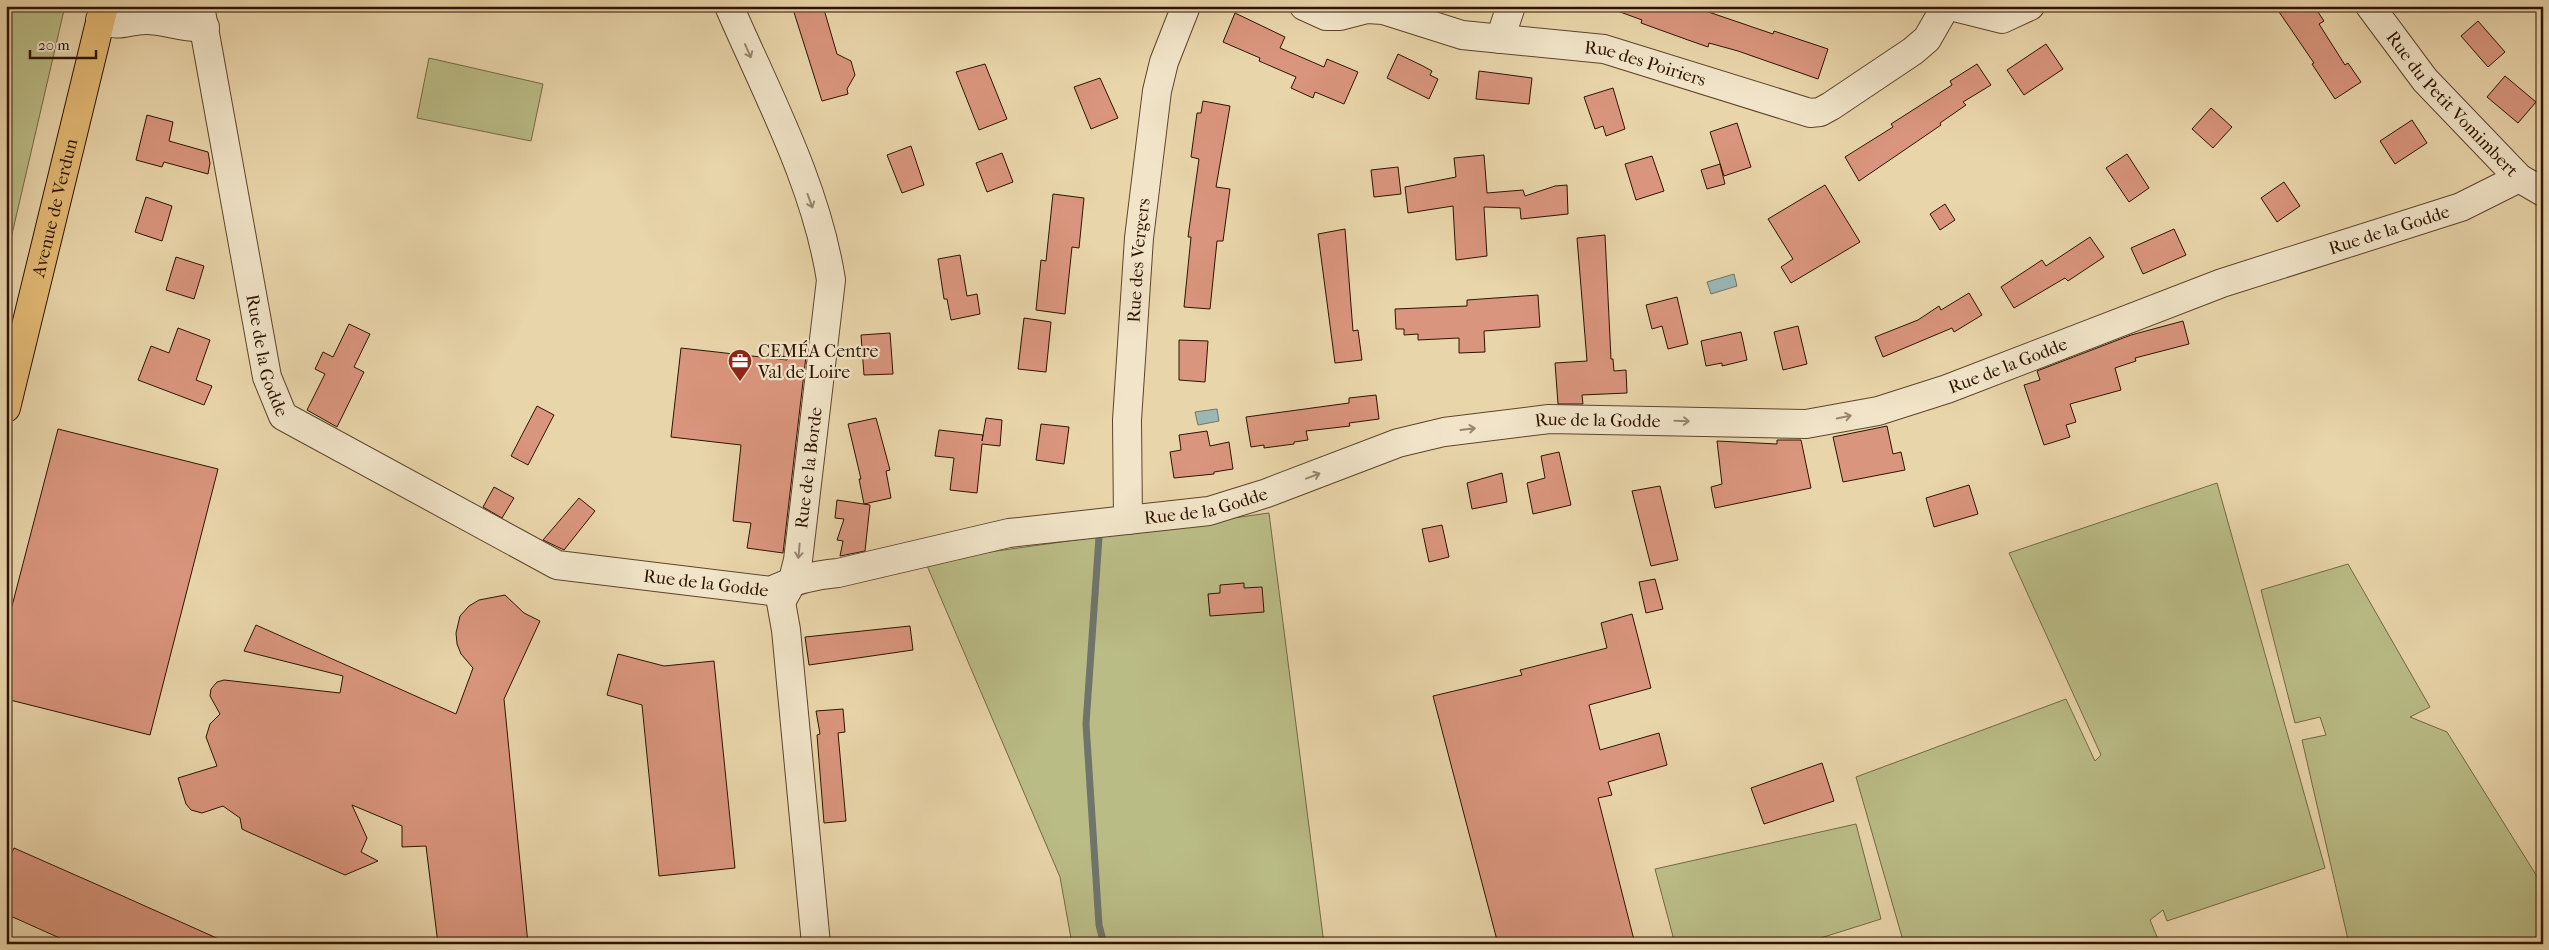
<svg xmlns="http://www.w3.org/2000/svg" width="2549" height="950" font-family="'IM FELL French Canon',serif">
	<rect width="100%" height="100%" fill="#e9d5aa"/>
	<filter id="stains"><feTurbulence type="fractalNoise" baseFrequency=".004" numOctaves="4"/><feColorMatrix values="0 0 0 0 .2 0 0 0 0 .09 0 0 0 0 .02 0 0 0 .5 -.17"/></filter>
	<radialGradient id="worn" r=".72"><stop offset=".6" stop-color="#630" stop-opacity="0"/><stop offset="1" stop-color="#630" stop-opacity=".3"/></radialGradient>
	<!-- green -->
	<path fill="#babc86" stroke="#746843" d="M 6,6 L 65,6 L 6,260 Z
		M 429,58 L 543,84 L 531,141 L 417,118 Z
		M 2217,483 L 2325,868 L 2167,921 L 2163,910 L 2150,920 L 2160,944 L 1904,944 L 1856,777 L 2066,699 L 2095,761 L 2101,755 L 2009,553 Z
		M 1269,513 L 1324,944 L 1072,944 L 1060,877 L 925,561 Z
		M 2348,564 L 2430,707 L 2410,717 L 2447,732 L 2543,886 L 2543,944 L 2349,944 L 2302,740 L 2326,735 L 2320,717 L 2295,723 L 2261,590 Z
		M 1856,824 L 1881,919 L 1811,941 L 1811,944 L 1675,944 L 1655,869 Z"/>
	<!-- water -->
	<path fill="#9bb6b3" stroke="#6f756b" d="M 1734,274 L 1737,286 L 1711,294 L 1707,282 Z
		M 1217,409 L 1219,421 L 1198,425 L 1195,412 Z"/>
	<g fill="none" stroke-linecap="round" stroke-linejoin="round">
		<!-- stream -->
		<path stroke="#6f756b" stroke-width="7" d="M 1099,537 L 1086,724 L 1099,925 L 1104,944"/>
	</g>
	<!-- building -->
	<path fill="#d9957d" stroke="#2e1300" d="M 792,6 L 823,6 L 837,54 L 851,61 L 855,75 L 847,89 L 848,94 L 822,101 Z
		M 1612,6 L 1691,6 L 1773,34 L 1774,31 L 1828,49 L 1818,79 L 1738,51 L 1709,43 L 1708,47 L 1688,40 L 1641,23 L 1642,20 L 1612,9 Z
		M 2275,6 L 2314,6 L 2324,21 L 2319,24 L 2345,65 L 2348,63 L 2361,82 L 2335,99 L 2312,64 L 2314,63 Z
		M 1235,13 L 1285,37 L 1280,48 L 1324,67 L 1327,59 L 1358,72 L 1344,104 L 1315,92 L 1313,98 L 1291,88 L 1296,77 L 1259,61 L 1260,58 L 1223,42 Z
		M 2478,21 L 2505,52 L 2488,67 L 2461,36 Z
		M 2046,44 L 2063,69 L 2024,95 L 2007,70 Z
		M 1398,54 L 1423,66 L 1432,71 L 1430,75 L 1438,79 L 1429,99 L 1387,78 Z
		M 985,64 L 1007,119 L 979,130 L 956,72 Z
		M 1977,64 L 1991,85 L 1963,102 L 1966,105 L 1940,123 L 1941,125 L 1859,181 L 1845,157 L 1893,127 L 1891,124 L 1952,85 L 1950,81 Z
		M 1479,71 L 1532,78 L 1529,104 L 1476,99 Z
		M 2505,76 L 2536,102 L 2518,123 L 2487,97 Z
		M 1100,78 L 1118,118 L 1091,129 L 1074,87 Z
		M 1613,88 L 1625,129 L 1606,136 L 1603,126 L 1595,129 L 1584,97 Z
		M 1203,101 L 1230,106 L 1216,187 L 1230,189 L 1223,241 L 1217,241 L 1210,309 L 1184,307 L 1191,237 L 1188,237 L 1199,159 L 1191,157 L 1197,113 L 1201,113 Z
		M 2211,108 L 2232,127 L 2213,148 L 2192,129 Z
		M 147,115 L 173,122 L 169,141 L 208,152 L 210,163 L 208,174 L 164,162 L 162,167 L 136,160 Z
		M 2412,120 L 2427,143 L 2395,164 L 2380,141 Z
		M 1737,123 L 1751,167 L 1724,176 L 1710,132 Z
		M 911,146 L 924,185 L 902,193 L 887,155 Z
		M 1002,153 L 1013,182 L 987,192 L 976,163 Z
		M 2127,154 L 2149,188 L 2129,202 L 2106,168 Z
		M 1484,155 L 1487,193 L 1523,190 L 1525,196 L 1555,186 L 1567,185 L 1568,214 L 1521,219 L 1520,208 L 1484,207 L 1487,256 L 1456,260 L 1453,206 L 1408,213 L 1405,187 L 1456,177 L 1454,158 Z
		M 1652,156 L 1664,191 L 1636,200 L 1625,164 Z
		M 1720,164 L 1725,184 L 1707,189 L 1701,170 Z
		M 1398,167 L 1401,194 L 1374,197 L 1371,170 Z
		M 2284,182 L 2300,206 L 2277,222 L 2261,198 Z
		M 1825,185 L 1860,242 L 1791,283 L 1781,267 L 1793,259 L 1768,219 Z
		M 1053,194 L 1084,198 L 1079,248 L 1072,247 L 1065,314 L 1036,310 L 1041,260 L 1046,261 Z
		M 146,197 L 172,206 L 162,241 L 135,232 Z
		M 1945,204 L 1955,220 L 1940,230 L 1930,214 Z
		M 1345,229 L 1353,331 L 1358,330 L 1362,360 L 1335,363 L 1318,234 Z
		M 2174,229 L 2186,255 L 2143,274 L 2131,248 Z
		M 1605,235 L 1611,359 L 1613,359 L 1614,371 L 1626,370 L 1627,393 L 1582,395 L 1583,404 L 1558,404 L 1555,363 L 1587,361 L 1577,238 Z
		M 2090,237 L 2104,257 L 2068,281 L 2065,278 L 2014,308 L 2001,287 L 2042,260 L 2046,266 Z
		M 960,255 L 967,296 L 977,294 L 980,314 L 951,320 L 947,299 L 944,299 L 938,259 Z
		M 176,257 L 204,266 L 194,299 L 166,290 Z
		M 1969,293 L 1982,315 L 1954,332 L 1952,328 L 1883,357 L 1875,337 L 1918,320 L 1939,306 L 1941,310 Z
		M 1538,295 L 1540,327 L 1484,331 L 1485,352 L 1459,353 L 1459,338 L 1418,340 L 1418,334 L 1404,335 L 1404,329 L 1396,329 L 1395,309 L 1467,306 L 1467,300 Z
		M 1677,297 L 1688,344 L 1668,349 L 1662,326 L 1652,329 L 1646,305 Z
		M 1024,318 L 1051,322 L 1046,372 L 1018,369 Z
		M 2183,321 L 2189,344 L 2135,358 L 2136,361 L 2115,368 L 2121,390 L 2070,404 L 2076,422 L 2066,425 L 2070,437 L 2044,445 L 2024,385 L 2040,380 L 2037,371 L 2131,335 Z
		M 349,324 L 370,334 L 354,367 L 364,372 L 337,427 L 307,410 L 325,374 L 315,369 L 323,352 L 333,357 Z
		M 1798,326 L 1807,364 L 1783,370 L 1774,332 Z
		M 178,328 L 210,340 L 196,380 L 212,386 L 204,405 L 138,380 L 151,346 L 169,353 Z
		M 1741,332 L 1747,360 L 1722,366 L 1722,363 L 1706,366 L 1701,341 Z
		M 890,333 L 893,374 L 864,375 L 861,335 Z
		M 1179,340 L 1208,341 L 1205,382 L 1179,380 Z
		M 681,348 L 787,360 L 788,354 L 806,356 L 783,553 L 747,548 L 751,523 L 733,521 L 741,445 L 671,437 Z
		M 1376,395 L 1379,419 L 1349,423 L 1350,426 L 1306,431 L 1308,440 L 1294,442 L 1294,444 L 1264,448 L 1264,445 L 1251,447 L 1246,417 L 1349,403 L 1349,398 Z
		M 537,406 L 554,415 L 528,465 L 511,456 Z
		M 876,418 L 890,470 L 886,471 L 891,498 L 864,504 L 859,479 L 861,479 L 848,424 Z
		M 986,418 L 1002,420 L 1000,446 L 982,444 L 977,493 L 950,490 L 954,458 L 935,456 L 939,430 L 983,435 L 982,441 Z
		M 1041,424 L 1069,427 L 1064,464 L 1036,460 Z
		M 1887,426 L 1893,454 L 1901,452 L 1905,470 L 1843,482 L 1833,437 Z
		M 58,429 L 218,469 L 150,735 L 6,699 L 6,629 Z
		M 1207,431 L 1210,446 L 1229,442 L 1233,469 L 1214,472 L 1214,474 L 1174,478 L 1170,452 L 1181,450 L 1179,435 Z
		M 1777,440 L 1801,440 L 1811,488 L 1715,508 L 1711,487 L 1722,484 L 1717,441 L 1777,444 Z
		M 1559,452 L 1571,505 L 1533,514 L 1527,483 L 1545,478 L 1541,456 Z
		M 1502,473 L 1507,502 L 1472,509 L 1467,483 Z
		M 1969,485 L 1978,514 L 1934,527 L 1926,498 Z
		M 1660,486 L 1678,560 L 1651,566 L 1632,491 Z
		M 494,487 L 514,498 L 502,518 L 483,507 Z
		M 579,498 L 595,511 L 564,550 L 543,540 Z
		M 837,500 L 870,505 L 865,551 L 840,556 L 843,541 L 837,540 L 844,519 L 835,518 Z
		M 1442,525 L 1449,557 L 1429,562 L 1422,529 Z
		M 1655,579 L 1663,609 L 1646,613 L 1639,582 Z
		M 1244,583 L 1244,588 L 1262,587 L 1264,612 L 1210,616 L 1208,594 L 1220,593 L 1220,585 Z
		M 505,595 L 524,613 L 540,621 L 504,699 L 528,944 L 438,944 L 426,846 L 402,847 L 402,826 L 352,805 L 367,838 L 361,852 L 378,861 L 345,875 L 246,831 L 242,829 L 240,818 L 223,806 L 202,813 L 191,810 L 186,804 L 178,778 L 217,766 L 206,737 L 210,724 L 220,714 L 210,696 L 211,689 L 217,682 L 224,680 L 340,693 L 343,676 L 244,651 L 256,625 L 456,714 L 473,668 L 461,654 L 457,644 L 456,633 L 460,616 L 469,606 L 479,600 Z
		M 1632,614 L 1651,688 L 1589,705 L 1600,750 L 1659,733 L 1667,765 L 1608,782 L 1612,795 L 1598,798 L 1635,944 L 1498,944 L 1433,696 L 1522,675 L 1520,670 L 1607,648 L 1601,623 Z
		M 910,626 L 913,650 L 809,665 L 805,637 Z
		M 618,654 L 664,666 L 714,661 L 735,868 L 659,876 L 642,705 L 607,695 Z
		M 843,709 L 845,732 L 838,733 L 846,821 L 824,823 L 817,735 L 820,734 L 816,711 Z
		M 1822,763 L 1834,801 L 1764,824 L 1751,788 Z
		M 14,848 L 107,889 L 230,944 L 73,944 L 6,914 L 6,865 Z"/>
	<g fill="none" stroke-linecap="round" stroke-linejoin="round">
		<defs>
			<g id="minor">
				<path id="s1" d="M 200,6 L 267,377 L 283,416 L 557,565 L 771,591 C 793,580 813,575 838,573 L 1009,533 L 1209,511 L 1267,493 L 1398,443 L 1444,432 L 1549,419 L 1806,424 L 1878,411 L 1947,389 L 2222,283 L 2461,207 L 2519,178"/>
				<path d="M 729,6 C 767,94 816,184 831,280 L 798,560 L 793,580 L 781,602 L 786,630 L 816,944"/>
				<path id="s2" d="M 1304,6 L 1326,16 L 1340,16 L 1367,9 L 1383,10 L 1462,35 L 1604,49 L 1810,113 L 1820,112 L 1831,106 L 1913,51 L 1927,39 L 1946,6"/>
				<path d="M 1950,6 L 2002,19 L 2030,6"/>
				<path id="s3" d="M 2370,6 L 2425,80 L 2519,178 L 2543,192"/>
				<path d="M 100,20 C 122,28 126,20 146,20 C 166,20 184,29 205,27"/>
				<path d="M 1500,39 L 1511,6"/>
				<path id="s4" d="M 1128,520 L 1127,420 L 1139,238 L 1157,91 L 1164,62 L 1186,6"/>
			</g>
			<g id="major">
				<path id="s5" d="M 6,408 L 104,6"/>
			</g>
		</defs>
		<!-- minor casing -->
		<use href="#minor" stroke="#5d442a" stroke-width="30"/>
		<!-- major casing -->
		<use href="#major" stroke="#2e1300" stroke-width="30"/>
		<!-- minor -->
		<use href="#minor" stroke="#f1e4c8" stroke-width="28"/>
		<!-- major -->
		<use href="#major" stroke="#e4ba75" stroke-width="28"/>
	</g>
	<!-- one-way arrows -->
	<defs><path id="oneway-shaft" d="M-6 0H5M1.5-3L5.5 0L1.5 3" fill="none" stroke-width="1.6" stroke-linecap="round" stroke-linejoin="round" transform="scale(1.25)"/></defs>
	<g stroke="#99866e">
		<use href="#oneway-shaft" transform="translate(748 51) rotate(66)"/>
		<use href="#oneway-shaft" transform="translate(810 201) rotate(70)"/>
		<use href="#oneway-shaft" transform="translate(1844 417) rotate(-11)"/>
		<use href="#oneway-shaft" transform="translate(1682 421) rotate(2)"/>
		<use href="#oneway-shaft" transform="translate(1468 429) rotate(-7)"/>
		<use href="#oneway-shaft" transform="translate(1313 476) rotate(-21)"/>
		<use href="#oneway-shaft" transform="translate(799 551) rotate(95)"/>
	</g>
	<!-- icons -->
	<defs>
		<symbol id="office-pin" viewBox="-11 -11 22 30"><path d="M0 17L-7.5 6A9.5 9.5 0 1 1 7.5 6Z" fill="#8f2418" stroke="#f1e4c8"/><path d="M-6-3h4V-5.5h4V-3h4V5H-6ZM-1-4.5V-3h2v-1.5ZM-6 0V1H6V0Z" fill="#fff"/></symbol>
	</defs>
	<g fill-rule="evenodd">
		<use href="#office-pin" x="726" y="347" width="28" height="38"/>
	</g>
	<g text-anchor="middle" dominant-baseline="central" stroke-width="4.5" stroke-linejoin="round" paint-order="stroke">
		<!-- street labels -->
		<g font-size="18" fill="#2e1300" stroke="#f1e4c8">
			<text stroke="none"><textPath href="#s2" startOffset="351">Rue des Poiriers</textPath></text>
			<text stroke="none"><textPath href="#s3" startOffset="128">Rue du Petit Vomimbert</textPath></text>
			<text stroke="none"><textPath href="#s5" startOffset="206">Avenue de Verdun</textPath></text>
			<text stroke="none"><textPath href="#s1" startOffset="2620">Rue de la Godde</textPath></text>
			<text stroke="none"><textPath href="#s4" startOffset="260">Rue des Vergers</textPath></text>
			<text stroke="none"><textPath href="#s1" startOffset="356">Rue de la Godde</textPath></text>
			<text stroke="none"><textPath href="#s1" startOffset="2215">Rue de la Godde</textPath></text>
			<text stroke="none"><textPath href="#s1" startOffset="1796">Rue de la Godde</textPath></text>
			<text transform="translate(809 468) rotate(-83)">Rue de la Borde</text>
			<text stroke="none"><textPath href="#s1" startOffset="1391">Rue de la Godde</textPath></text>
			<text stroke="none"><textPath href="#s1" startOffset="881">Rue de la Godde</textPath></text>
		</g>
		<!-- poi labels -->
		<g font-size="18" fill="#2e1300" stroke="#f1e4c8" text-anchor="start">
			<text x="758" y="351">CEMÉA Centre<tspan x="758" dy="21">Val de Loire</tspan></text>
		</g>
	</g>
	<!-- margin -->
	<rect width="2549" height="950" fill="none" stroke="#e9d5aa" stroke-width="25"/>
	<rect x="8" y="8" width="2534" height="935" fill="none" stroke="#2e1300" stroke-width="2.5"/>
	<rect x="12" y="12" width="2524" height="925" fill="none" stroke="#2e1300"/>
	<!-- scale -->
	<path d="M30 50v8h66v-8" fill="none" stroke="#2e1300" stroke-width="2.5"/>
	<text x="38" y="50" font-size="15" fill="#2e1300" stroke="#f1e4c8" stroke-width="4" paint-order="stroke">20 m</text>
	<rect width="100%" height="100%" filter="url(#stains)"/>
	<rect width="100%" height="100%" fill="url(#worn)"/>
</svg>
